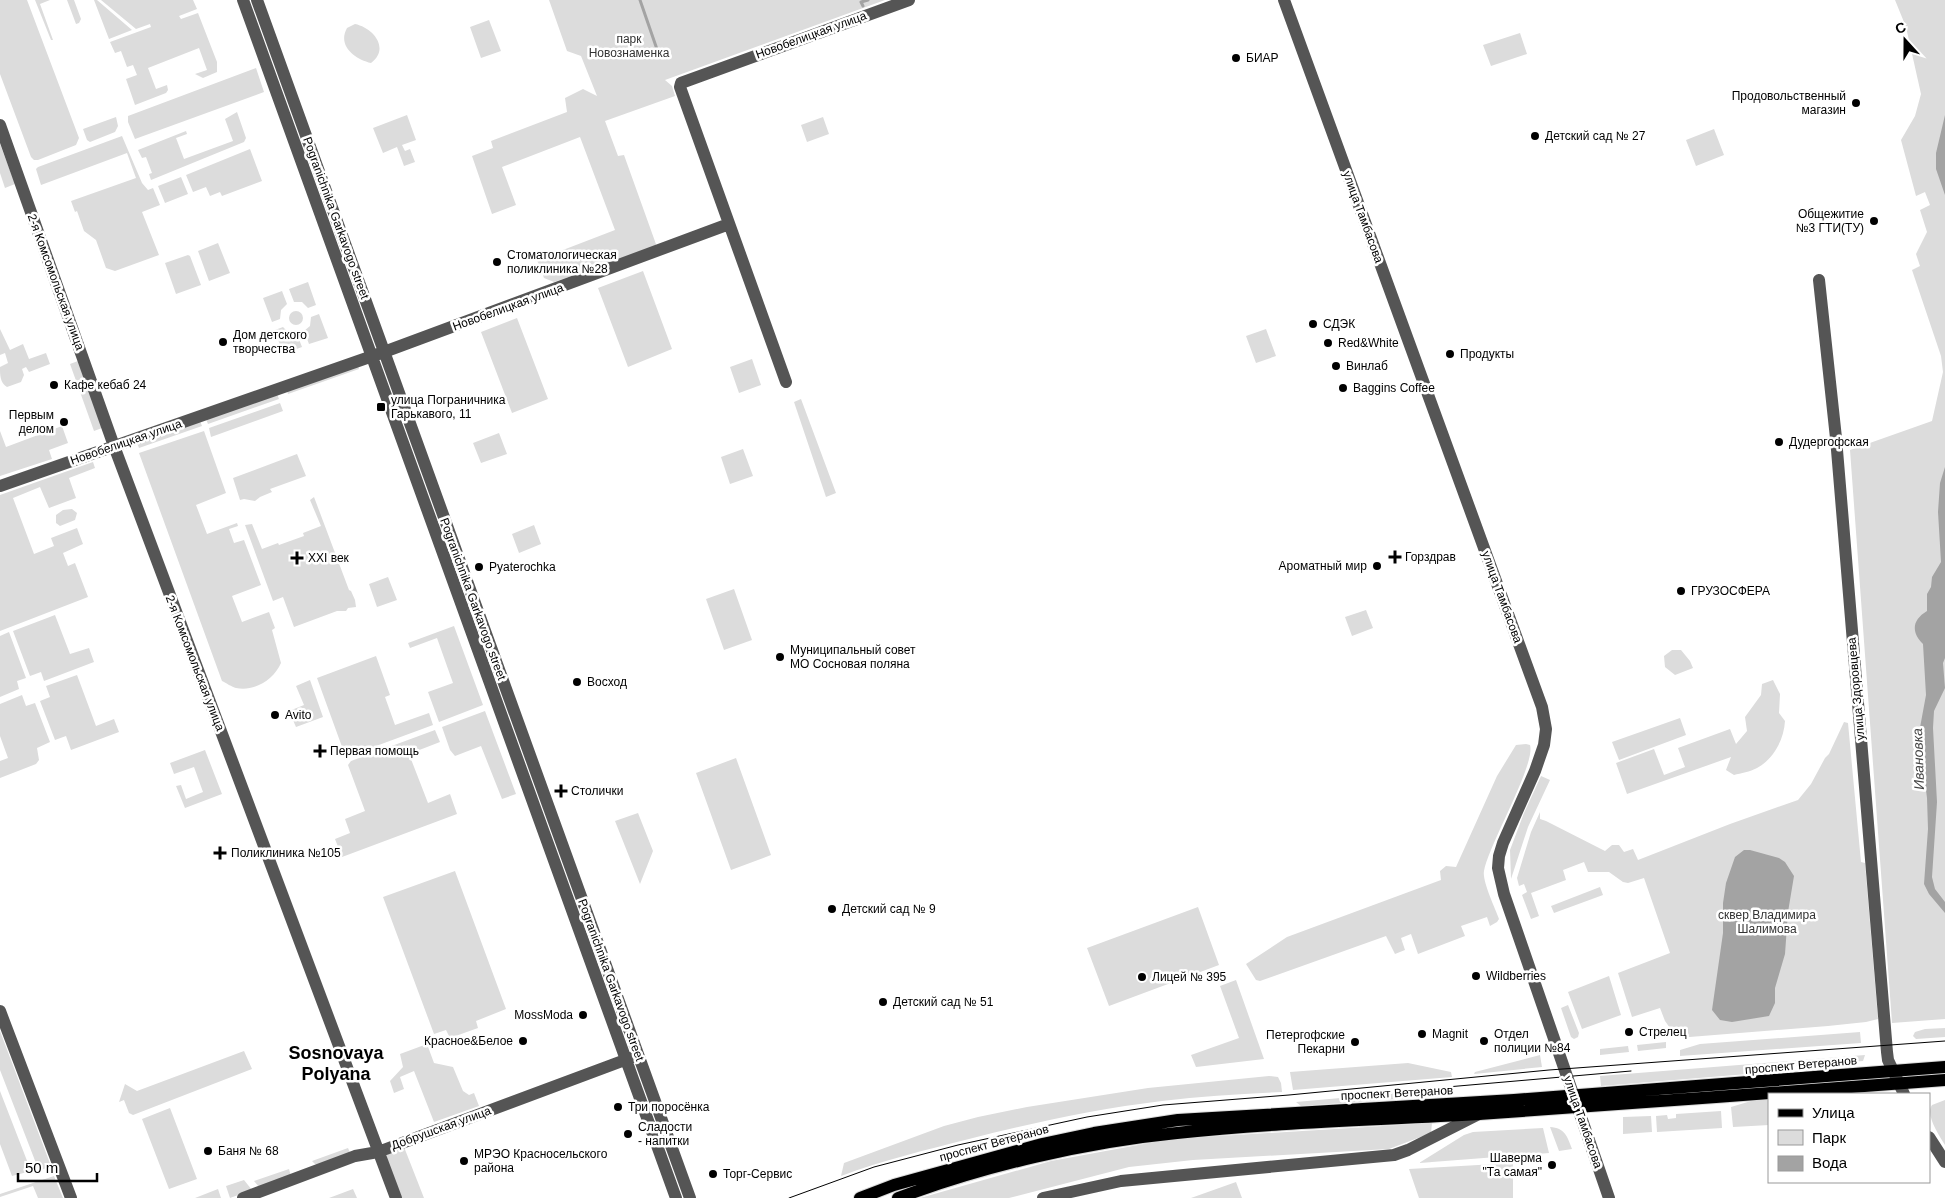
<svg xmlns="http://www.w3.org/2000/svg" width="1945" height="1198" font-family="Arial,sans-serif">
	<rect width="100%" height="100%" fill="#fff"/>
	<!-- green -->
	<path fill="#dcdcdc" d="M 0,0 L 27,0 L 79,138 L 76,145 L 38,160 L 34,160 L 31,157 L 0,74 Z
		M 35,0 L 50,0 L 40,4 L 53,40 L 51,40 Z
		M 67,0 L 74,0 L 81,19 L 79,23 L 76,24 Z
		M 94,0 L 97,0 L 132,30 L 109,39 Z
		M 101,0 L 193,0 L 197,9 L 179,16 L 181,19 L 198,13 L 217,62 L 217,72 L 203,78 L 195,74 L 207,70 L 199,48 L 148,68 L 156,89 L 167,85 L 168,90 L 166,93 L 135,105 L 126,79 L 137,75 L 133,65 L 127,67 L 121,51 L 115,53 L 110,42 L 151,27 L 150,24 L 136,29 Z
		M 549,0 L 885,0 L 665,80 L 672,86 L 675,96 L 605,121 L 618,156 L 624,155 L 657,247 L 554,282 L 544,278 L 537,260 L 615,230 L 580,137 L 502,167 L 516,205 L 492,214 L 472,156 L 493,148 L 491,141 L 567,112 L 565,98 L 583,89 L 597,96 L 581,56 L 567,51 Z
		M 1895,0 L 1945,0 L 1945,1019 L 1892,1023 L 1850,450 L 1932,421 L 1943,372 L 1941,356 L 1912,270 L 1920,266 L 1916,254 L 1927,232 L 1920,210 L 1930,205 L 1925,192 L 1916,196 L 1901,140 L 1915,116 L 1921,94 L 1906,27 Z
		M 489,20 L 501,51 L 481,58 L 470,27 Z
		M 355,24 C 374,28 390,49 371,63 C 355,59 337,46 347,28 Z
		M 1520,33 L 1527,54 L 1491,66 L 1483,45 Z
		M 256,68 L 264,92 L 135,139 L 128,122 L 128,116 Z
		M 237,112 L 246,138 L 244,142 L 151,180 L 149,174 L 152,173 L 146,157 L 142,158 L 138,150 L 186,131 L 187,134 L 176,138 L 184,159 L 233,141 L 225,119 Z
		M 407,115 L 416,140 L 402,145 L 405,151 L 410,149 L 415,162 L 404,166 L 397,147 L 383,153 L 373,128 Z
		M 116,117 L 118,126 L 115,132 L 90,142 L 87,140 L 83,129 Z
		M 823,117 L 829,134 L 807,142 L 801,125 Z
		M 1714,129 L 1724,155 L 1696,166 L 1686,140 Z
		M 122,136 L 142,183 L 148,190 L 153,188 L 160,205 L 142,212 L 159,255 L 115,271 L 106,268 L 96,240 L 84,231 L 77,211 L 75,212 L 71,201 L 136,178 L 127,153 L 41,185 L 36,169 L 38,167 Z
		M 0,144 L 15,184 L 5,188 L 0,173 Z
		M 250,149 L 262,181 L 222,196 L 220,192 L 210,196 L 206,187 L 193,192 L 186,175 Z
		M 181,177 L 188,194 L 165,203 L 158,186 Z
		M 218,243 L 230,273 L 209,281 L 198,251 Z
		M 188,255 L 190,256 L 201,285 L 176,294 L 165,263 Z
		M 643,271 L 672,349 L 628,367 L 598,288 Z
		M 308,282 L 316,305 L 308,308 L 302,302 L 294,302 L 289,289 Z
		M 282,291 L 287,304 L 281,310 L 280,319 L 272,322 L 263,298 Z
		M289 318a7 7 0 1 1 14 0a7 7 0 1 1-14 0Z
		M 319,314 L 328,338 L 309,344 L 304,331 L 310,326 L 311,317 Z
		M 517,318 L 548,399 L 512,413 L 481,332 Z
		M 283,327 L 289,333 L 297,334 L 302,347 L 283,354 L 275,330 Z
		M 0,329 L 10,350 L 23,344 L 29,359 L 46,353 L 50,364 L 29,372 L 26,367 L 22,369 L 24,375 L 21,382 L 7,387 C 0,383 0,375 0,367 L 8,363 L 5,353 L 0,355 Z
		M 1266,329 L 1276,356 L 1256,363 L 1246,336 Z
		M 752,359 L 761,385 L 739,393 L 730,367 Z
		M 78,361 L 102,428 L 94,431 L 70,364 Z
		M 358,366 L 359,369 L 288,394 L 287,391 Z
		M 277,394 L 279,399 L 208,424 L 206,419 Z
		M 801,399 L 836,493 L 826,497 L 794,402 Z
		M 280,403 L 283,411 L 211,437 L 209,428 Z
		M 200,421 L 202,426 L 139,448 L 137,443 Z
		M 62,426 L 68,443 L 49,450 L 52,459 L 0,476 L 0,431 L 6,447 Z
		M 204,431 L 226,493 L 196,505 L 207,534 L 237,523 L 238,526 L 229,529 L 234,543 L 244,540 L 261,585 L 232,596 L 242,622 L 269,612 L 275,628 L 272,630 L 281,663 C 274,679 255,692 236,688 C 232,687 226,683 222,681 L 139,453 Z
		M 499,433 L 507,454 L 481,463 L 473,443 Z
		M 743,449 L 753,476 L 730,484 L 721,457 Z
		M 297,454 L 306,476 L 270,489 L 272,492 L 260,497 L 255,501 L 244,499 L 240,500 L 233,478 Z
		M 93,462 L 95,468 L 69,478 L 76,498 L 49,508 L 40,487 L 13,498 L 34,554 L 54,546 L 51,538 L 77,528 L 83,544 L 63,553 L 68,566 L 75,563 L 88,597 L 0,631 L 0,495 Z
		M 314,497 L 349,590 L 351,591 L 355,600 L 356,607 L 348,608 L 346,611 L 337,611 L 294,627 L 283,597 L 273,601 L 245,525 L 252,524 L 262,549 L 278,543 L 279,545 L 304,536 L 303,533 L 321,526 L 310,500 Z
		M 72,509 L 77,513 L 75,520 L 60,526 L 56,523 L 56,515 L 63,510 Z
		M 534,525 L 541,544 L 519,553 L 512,534 Z
		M 388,577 L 397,600 L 377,607 L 369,584 Z
		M 734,589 L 752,640 L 724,650 L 706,599 Z
		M 1366,610 L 1373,628 L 1352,636 L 1345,617 Z
		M 55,615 L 70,654 L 89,648 L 94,662 L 44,681 L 41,672 L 30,676 L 13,631 Z
		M 454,626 L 483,705 L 439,722 L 428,692 L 453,683 L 437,638 L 410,648 L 408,643 Z
		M 9,632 L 26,678 L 17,681 L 19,689 L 0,697 L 0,636 Z
		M 1672,650 L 1681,650 L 1690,661 L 1693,668 L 1675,675 L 1665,667 L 1664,656 Z
		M 376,656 L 390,695 L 385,697 L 395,725 L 429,713 L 433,725 L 349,756 L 345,755 L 317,678 Z
		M 77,675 L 96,726 L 114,719 L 119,732 L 71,750 L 66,736 L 55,740 L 40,701 L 50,697 L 46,686 Z
		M 310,680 L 323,717 L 296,727 L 289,711 L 304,705 L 296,686 Z
		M 1773,680 L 1780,694 L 1779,713 L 1785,721 C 1784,739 1774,759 1757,768 C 1750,772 1741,773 1734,775 L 1726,770 L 1731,757 L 1627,794 L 1616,763 L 1654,749 L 1664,775 L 1685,767 L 1678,748 L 1730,729 L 1736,744 L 1747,731 L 1745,717 L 1761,695 L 1762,684 Z
		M 22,695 L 26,706 L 35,703 L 50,742 L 37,748 L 39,760 L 36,764 L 0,778 L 0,761 L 8,758 L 0,736 L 0,704 Z
		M 485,711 L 516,794 L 502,799 L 481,746 L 455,756 L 450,750 L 442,727 Z
		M 1680,718 L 1686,735 L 1619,760 L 1612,742 Z
		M 1844,722 L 1848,723 L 1861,862 L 1865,863 L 1878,1019 L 1866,1022 L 1828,1026 L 1677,1038 L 1665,1021 L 1660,1008 L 1632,1017 L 1618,973 L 1670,953 L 1644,878 L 1628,883 L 1623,882 L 1609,872 L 1588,872 L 1584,862 L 1563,870 L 1566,880 L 1531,893 L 1539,916 L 1531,919 L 1522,895 L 1527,892 L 1524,884 L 1519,886 L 1517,878 L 1531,832 L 1540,812 L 1540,819 L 1546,821 L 1605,851 L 1612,845 L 1619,845 L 1624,852 L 1633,849 L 1638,860 L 1730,824 L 1798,800 L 1811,784 L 1825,758 L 1829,754 Z
		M 435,730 L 440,742 L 409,754 L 428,803 L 450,794 L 457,814 L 342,857 L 335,839 L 350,833 L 345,819 L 365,811 L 348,765 L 351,761 Z
		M 1526,744 L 1530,745 C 1536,764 1489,844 1484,871 C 1482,881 1495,908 1499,919 L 1497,922 L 1490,926 L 1487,917 L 1461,926 L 1465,936 L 1418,954 L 1411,934 L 1401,938 L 1405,950 L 1395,954 L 1386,936 L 1260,981 L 1256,980 L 1246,964 L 1287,937 L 1441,880 L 1440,871 L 1446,866 L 1456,867 L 1497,776 L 1516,745 Z
		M 205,750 L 222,794 L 185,808 L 176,786 L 181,785 L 186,799 L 203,792 L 194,767 L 174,774 L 170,763 Z
		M 736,758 L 771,855 L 731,870 L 696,773 Z
		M 1541,776 L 1550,780 L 1528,827 L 1511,879 L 1510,850 L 1524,813 Z
		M 638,813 L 653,851 L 640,884 L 615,821 Z
		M 455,871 L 506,1009 L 476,1021 L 478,1028 L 450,1038 L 446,1030 L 434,1034 L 383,897 Z
		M 1600,887 L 1603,895 L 1554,913 L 1551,906 Z
		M 1198,907 L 1219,965 L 1109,1006 L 1087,948 Z
		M 1609,976 L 1621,1015 L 1582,1029 L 1568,992 Z
		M 1236,980 L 1264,1059 L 1196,1067 L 1191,1055 L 1239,1038 L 1220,986 Z
		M 1568,1005 L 1579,1033 L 1578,1037 L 1574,1039 L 1571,1037 L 1561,1008 Z
		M 1945,1028 L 1945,1037 L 1916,1039 L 1913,1036 L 1915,1032 L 1925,1029 Z
		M 0,1031 L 51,1166 L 39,1171 L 0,1070 Z
		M 1860,1032 L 1861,1043 L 1680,1056 L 1680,1050 L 1700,1044 Z
		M 1666,1042 L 1666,1048 L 1638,1051 L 1637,1045 Z
		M 427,1044 L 434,1063 L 453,1067 L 463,1091 L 469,1095 L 474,1093 L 479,1106 L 434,1122 L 414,1071 L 400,1077 L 404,1089 L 394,1093 L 390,1081 L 403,1067 L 400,1054 Z
		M 1628,1046 L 1629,1052 L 1600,1055 L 1600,1049 Z
		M 244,1051 L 252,1069 L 133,1115 L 129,1113 L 124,1100 L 119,1102 L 125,1084 L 137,1091 Z
		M 1540,1055 L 1542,1067 L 1474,1074 L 1475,1072 Z
		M 1865,1055 L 1863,1061 L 1783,1067 L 1760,1073 L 1601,1086 L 1600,1076 Z
		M 1408,1063 L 1451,1072 L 1452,1077 L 1293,1090 L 1290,1072 Z
		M 1269,1076 L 1278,1077 L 1281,1083 L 1282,1092 C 1242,1094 1202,1096 1162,1101 C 1096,1109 1032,1123 969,1139 C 926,1150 883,1160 841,1176 L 844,1163 L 944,1126 L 978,1117 L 1027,1107 L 1148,1088 Z
		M 1452,1088 L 1452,1092 L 1439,1096 L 1301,1106 L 1296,1102 Z
		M 0,1091 L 31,1171 L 12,1176 L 0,1144 Z
		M 1769,1097 L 1769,1125 L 1733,1127 L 1731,1107 L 1761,1098 Z
		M 1945,1100 L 1945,1145 C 1939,1135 1925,1115 1932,1105 Z
		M 170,1108 L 197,1179 L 169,1189 L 142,1119 Z
		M 1721,1111 L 1722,1128 L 1657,1132 L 1656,1116 L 1667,1115 L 1668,1119 L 1676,1118 L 1676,1114 Z
		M 1651,1116 L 1652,1132 L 1623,1134 L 1623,1117 Z
		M 1432,1123 L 1431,1133 L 1389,1149 L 1193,1160 L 1129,1167 L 1009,1198 L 920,1198 L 1051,1161 L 1171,1139 Z
		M 1550,1127 C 1565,1128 1567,1136 1572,1149 L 1559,1151 Z
		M 1543,1128 L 1549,1153 L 1419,1163 L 1464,1135 L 1473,1132 Z
		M 404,1147 L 424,1198 L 402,1198 L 386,1158 L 388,1153 Z
		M 348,1148 L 351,1155 L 320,1166 L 315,1164 L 312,1161 Z
		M 1513,1163 L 1513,1198 L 1419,1198 L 1409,1169 Z
		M 289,1169 L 291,1176 L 259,1187 L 254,1181 Z
		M 54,1176 L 63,1198 L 38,1198 L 33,1186 L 0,1197 L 0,1194 Z
		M 244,1180 L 252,1190 L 230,1198 L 226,1186 Z
		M 1236,1182 L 1242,1198 L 1191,1198 Z
		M 218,1189 L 221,1198 L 195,1198 Z
		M 353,1189 L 357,1198 L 329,1198 Z"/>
	<!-- water -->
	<path fill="#a3a3a3" d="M 1945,115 L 1945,195 L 1936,169 L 1936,153 Z
		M 1945,467 L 1945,658 L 1943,663 L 1945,688 L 1934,711 L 1933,728 L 1937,802 L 1932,877 L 1935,889 L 1945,902 L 1945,913 L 1929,894 L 1924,884 L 1928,829 L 1927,798 L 1919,733 L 1926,695 L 1923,644 C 1911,632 1912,620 1927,611 L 1927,594 L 1931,587 L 1932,577 L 1941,562 L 1938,512 L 1940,483 Z
		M 1744,850 L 1750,850 L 1779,858 L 1785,862 L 1794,876 L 1788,912 L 1785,954 L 1775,988 L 1775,1003 L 1769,1016 L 1732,1022 L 1720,1020 L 1712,1010 L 1723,933 L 1723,903 L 1726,883 L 1735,857 Z"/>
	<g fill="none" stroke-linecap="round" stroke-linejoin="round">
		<!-- stream -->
		<path stroke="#a3a3a3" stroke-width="3" d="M 640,0 L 660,58
			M 863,6 L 861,2 L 868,0"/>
		<defs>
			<path id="major" d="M 860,1198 L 894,1185 L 1042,1144 L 1094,1133 L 1178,1120 L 1514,1100 L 1945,1067
				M 898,1198 C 983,1166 1085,1142 1177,1133 C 1277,1122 1378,1120 1479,1114 C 1634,1104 1790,1091 1945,1080"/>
		</defs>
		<!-- major casing -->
		<use href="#major" stroke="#dbdbdb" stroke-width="14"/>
		<!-- minor -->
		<path stroke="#555" stroke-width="12" d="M 243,0 L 676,1198
			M 257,0 L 690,1198
			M 1284,0 L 1542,707 L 1546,729 L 1544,745 L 1535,771 L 1503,843 L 1499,856 L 1498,868 L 1504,894 L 1609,1198
			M 0,125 L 114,446 L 396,1198
			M 1819,280 L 1836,438 L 1887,1052 L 1888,1060 L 1904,1094
			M 786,382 L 680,87 L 681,83 L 909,0
			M 0,486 L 384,352 L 729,224
			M 0,1011 L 71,1198
			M 1929,1137 L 1945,1162
			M 243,1198 L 355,1156 L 378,1152 L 633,1057
			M 1043,1198 L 1121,1181 L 1394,1155 L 1408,1150 L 1479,1114"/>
		<!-- major -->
		<use href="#major" stroke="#000" stroke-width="12"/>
		<!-- tram -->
		<path stroke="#000" stroke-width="1" d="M 1447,1087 L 1631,1071
			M 789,1198 L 874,1167 L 958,1145 L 1087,1117 L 1163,1105 L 1289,1095 L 1549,1070 L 1945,1041"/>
	</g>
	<!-- markers -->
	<g fill="#000" stroke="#fff" stroke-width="2">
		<circle cx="1236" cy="58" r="5"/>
		<circle cx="1856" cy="103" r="5"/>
		<circle cx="1535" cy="136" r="5"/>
		<circle cx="1874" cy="221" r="5"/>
		<circle cx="497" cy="262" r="5"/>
		<circle cx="1313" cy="324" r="5"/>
		<circle cx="223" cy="342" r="5"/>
		<circle cx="1328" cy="343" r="5"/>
		<circle cx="1450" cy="354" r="5"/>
		<circle cx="1336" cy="366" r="5"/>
		<circle cx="54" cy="385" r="5"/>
		<circle cx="1343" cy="388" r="5"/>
		<rect x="376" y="402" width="10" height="10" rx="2.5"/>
		<circle cx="64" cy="422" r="5"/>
		<circle cx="1779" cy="442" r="5"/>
		<path d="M1392.5 549.5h5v5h5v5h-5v5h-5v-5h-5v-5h5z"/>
		<path d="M294.5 550.5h5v5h5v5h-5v5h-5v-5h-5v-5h5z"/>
		<circle cx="1377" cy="566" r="5"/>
		<circle cx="479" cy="567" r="5"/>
		<circle cx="1681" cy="591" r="5"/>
		<circle cx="780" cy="657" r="5"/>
		<circle cx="577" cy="682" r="5"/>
		<circle cx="275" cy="715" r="5"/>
		<path d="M317.5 743.5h5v5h5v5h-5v5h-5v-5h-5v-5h5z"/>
		<path d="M558.5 783.5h5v5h5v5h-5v5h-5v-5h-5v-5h5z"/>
		<path d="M217.5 845.5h5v5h5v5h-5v5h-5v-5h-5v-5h5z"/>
		<circle cx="832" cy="909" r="5"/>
		<circle cx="1476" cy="976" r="5"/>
		<circle cx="1142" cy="977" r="5"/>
		<circle cx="883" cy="1002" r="5"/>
		<circle cx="583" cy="1015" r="5"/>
		<circle cx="1629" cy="1032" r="5"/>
		<circle cx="1422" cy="1034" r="5"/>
		<circle cx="523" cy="1041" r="5"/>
		<circle cx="1484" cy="1041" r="5"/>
		<circle cx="1355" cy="1042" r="5"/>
		<circle cx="618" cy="1107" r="5"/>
		<circle cx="628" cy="1134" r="5"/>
		<circle cx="208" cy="1151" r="5"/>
		<circle cx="464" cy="1161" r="5"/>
		<circle cx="1552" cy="1165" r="5"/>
		<circle cx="713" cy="1174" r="5"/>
	</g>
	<g text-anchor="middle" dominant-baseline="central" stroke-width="5" stroke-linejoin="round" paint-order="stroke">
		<!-- street labels -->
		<g font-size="12" fill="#000" stroke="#fff">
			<text transform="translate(811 35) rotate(-20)">Новобелицкая улица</text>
			<text transform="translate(1363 217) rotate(70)">улица Тамбасова</text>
			<text transform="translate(336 218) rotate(70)">Pogranichnika Garkavogo street</text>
			<text transform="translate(56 282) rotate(70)">2-я Комсомольская улица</text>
			<text transform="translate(508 307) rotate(-20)">Новобелицкая улица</text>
			<text transform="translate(126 442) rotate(-19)">Новобелицкая улица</text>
			<text transform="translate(1502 597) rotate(70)">улица Тамбасова</text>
			<text transform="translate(473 599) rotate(70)">Pogranichnika Garkavogo street</text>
			<text transform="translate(195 663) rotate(69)">2-я Комсомольская улица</text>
			<text transform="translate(1856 689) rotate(-95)">улица Здоровцева</text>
			<text transform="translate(611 980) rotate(70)">Pogranichnika Garkavogo street</text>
			<text transform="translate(1801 1065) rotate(-5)">проспект Ветеранов</text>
			<text transform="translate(1397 1093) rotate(-3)">проспект Ветеранов</text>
			<text transform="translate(1583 1122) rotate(71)">улица Тамбасова</text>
			<text transform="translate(441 1128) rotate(-20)">Добрушская улица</text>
			<text transform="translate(994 1143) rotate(-15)">проспект Ветеранов</text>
		</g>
		<!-- park labels -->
		<g font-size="12" fill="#333" stroke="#fff">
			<text x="629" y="39">парк<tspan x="629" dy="14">Новознаменка</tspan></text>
			<text x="1767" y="915">сквер Владимира<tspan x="1767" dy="14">Шалимова</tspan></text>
		</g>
		<!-- poi labels -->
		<g font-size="12" fill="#000" stroke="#fff" text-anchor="start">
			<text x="1246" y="58">БИАР</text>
			<text x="1846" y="96" text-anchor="end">Продовольственный<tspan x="1846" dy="14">магазин</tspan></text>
			<text x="1545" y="136">Детский сад № 27</text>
			<text x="1864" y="214" text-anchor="end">Общежитие<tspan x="1864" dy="14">№3 ГТИ(ТУ)</tspan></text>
			<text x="507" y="255">Стоматологическая<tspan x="507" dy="14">поликлиника №28</tspan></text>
			<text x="1323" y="324">СДЭК</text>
			<text x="233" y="335">Дом детского<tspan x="233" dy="14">творчества</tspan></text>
			<text x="1338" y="343">Red&amp;White</text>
			<text x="1460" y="354">Продукты</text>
			<text x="1346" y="366">Винлаб</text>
			<text x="64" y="385">Кафе кебаб 24</text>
			<text x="1353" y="388">Baggins Coffee</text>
			<text x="391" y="400">улица Пограничника<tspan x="391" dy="14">Гарькавого, 11</tspan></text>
			<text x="54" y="415" text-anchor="end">Первым<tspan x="54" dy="14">делом</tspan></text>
			<text x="1789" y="442">Дудергофская</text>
			<text x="1405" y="557">Горздрав</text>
			<text x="308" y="558">XXI век</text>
			<text x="1367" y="566" text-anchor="end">Ароматный мир</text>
			<text x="489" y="567">Pyaterochka</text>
			<text x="1691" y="591">ГРУЗОСФЕРА</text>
			<text x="790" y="650">Муниципальный совет<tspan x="790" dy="14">МО Сосновая поляна</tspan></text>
			<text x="587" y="682">Восход</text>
			<text x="285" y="715">Avito</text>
			<text x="330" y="751">Первая помощь</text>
			<text x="571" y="791">Столички</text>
			<text x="231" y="853">Поликлиника №105</text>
			<text x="842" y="909">Детский сад № 9</text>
			<text x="1486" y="976">Wildberries</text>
			<text x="1152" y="977">Лицей № 395</text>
			<text x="893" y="1002">Детский сад № 51</text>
			<text x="573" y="1015" text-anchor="end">MossModa</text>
			<text x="1639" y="1032">Стрелец</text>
			<text x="1432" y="1034">Magnit</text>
			<text x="1494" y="1034">Отдел<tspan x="1494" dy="14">полиции №84</tspan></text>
			<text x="1345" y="1035" text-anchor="end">Петергофские<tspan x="1345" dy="14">Пекарни</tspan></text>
			<text x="513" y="1041" text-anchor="end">Красное&amp;Белое</text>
			<text x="628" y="1107">Три поросёнка</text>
			<text x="638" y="1127">Сладости<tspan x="638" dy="14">- напитки</tspan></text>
			<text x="218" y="1151">Баня № 68</text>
			<text x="474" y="1154">МРЭО Красносельского<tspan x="474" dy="14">района</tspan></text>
			<text x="1542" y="1158" text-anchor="end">Шаверма<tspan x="1542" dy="14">"Та самая"</tspan></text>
			<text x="723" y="1174">Торг-Сервис</text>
		</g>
		<!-- water labels -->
		<g font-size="14" font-style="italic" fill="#444" stroke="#fff">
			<text transform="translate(1918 759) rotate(-92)">Ивановка</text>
		</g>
		<!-- district labels -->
		<g font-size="18" font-weight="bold" fill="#000" stroke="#fff">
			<text x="336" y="1053">Sosnovaya<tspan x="336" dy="21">Polyana</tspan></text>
		</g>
	</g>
	<!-- legend -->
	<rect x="1768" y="1093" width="162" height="90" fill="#ffffff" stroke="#999999"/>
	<rect x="1778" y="1109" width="25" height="8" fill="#000000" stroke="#999999"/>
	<text x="1812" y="1118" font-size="15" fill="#000000">Улица</text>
	<rect x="1778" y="1130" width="25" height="15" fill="#dcdcdc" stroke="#999999"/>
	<text x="1812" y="1143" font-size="15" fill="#000000">Парк</text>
	<rect x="1778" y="1156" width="25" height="15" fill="#a3a3a3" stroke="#999999"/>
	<text x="1812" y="1168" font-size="15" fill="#000000">Вода</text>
	<!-- north arrow -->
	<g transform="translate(1905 40) rotate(339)" stroke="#ffffff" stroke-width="4" paint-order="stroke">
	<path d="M0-4L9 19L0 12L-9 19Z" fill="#000000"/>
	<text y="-8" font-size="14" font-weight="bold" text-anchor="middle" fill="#000000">С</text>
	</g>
	<!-- scale -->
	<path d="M18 1173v8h79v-8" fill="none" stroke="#000000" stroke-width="2.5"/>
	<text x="25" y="1173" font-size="15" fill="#000000" stroke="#ffffff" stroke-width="4" paint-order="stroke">50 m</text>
</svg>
